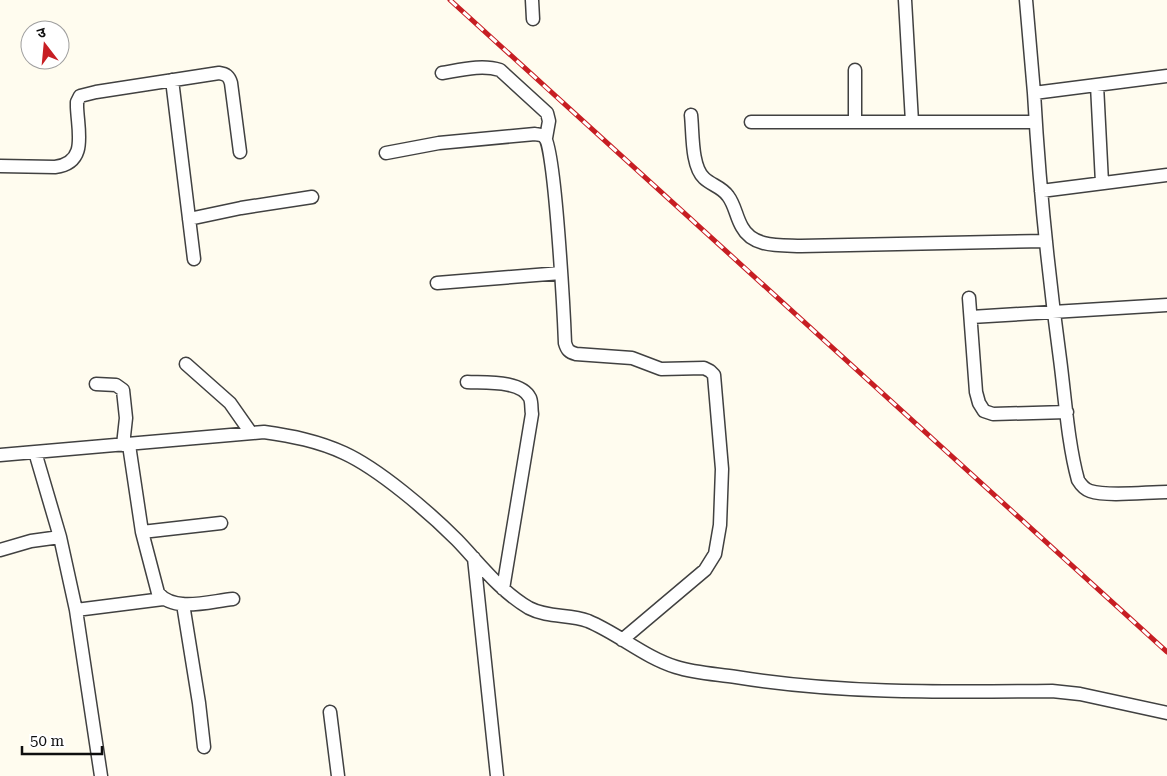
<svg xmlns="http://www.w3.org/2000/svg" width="1167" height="776" font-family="'Roboto Serif','Noto Sans Devanagari',serif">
	<rect width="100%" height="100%" fill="#fffcef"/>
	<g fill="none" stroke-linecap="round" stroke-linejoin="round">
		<defs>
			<path id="minor" d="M 532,0 L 533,19
				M 905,0 L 912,122
				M 1026,0 L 1034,93
				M 855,70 L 855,122
				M 442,73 C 460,70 482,64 500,70 L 547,113 L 549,121 L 546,138
				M 1167,76 L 1034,93 C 1039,182 1048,271 1060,359 C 1065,397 1068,444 1078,480 C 1081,485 1084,489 1090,491 C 1108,497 1147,492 1167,492
				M 172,80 L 194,259
				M 1097,85 L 1102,183
				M 691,115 C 693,132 691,166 704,178 C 711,185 722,187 728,196 C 735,205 736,217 742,227 C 753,248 781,245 801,246 L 1046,241
				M 751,122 L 1035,122
				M 386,153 L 439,143 L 535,134 C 538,135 543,134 545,138 C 555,148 564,317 565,343 C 567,350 569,352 576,354 L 632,358 L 661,369 L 704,368 L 710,371 L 714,375 L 722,469 L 720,525 L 715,554 L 705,570 L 622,640
				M 0,166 L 55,167 C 88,163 78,132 77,107 L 77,102 L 80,96 L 96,92 L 219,73 C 226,74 229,76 231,83 L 240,152
				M 1041,191 L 1167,175
				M 189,219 L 241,208 L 312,197
				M 437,283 L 561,273
				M 969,298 L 976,392 L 979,403 L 984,411 L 993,414 L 1067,412
				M 971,317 L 1167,305
				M 186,364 L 230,403 L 251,433
				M 467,382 C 485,383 521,380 530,398 C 532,403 531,409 532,414 L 503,589
				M 96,384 L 116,385 L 123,390 L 126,418 L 123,445
				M 129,445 L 142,532 L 158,593 C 175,613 210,601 233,599
				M 35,452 L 60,537 L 76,610 L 101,776
				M 0,455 L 264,432 C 292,436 318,441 344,453 C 379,469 429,512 457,540 C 480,564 500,591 529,608 C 548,618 569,614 588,621 C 619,634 644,657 676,667 C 695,673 716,674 736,677 C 840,694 947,692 1052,691 L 1080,694 L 1167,713
				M 142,532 L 221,523
				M 0,550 L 31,541 L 60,537
				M 474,558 L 497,776
				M 183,604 L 199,703 L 204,747
				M 76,610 L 163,599
				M 330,712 L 338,776"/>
		</defs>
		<!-- minor casing -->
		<use href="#minor" stroke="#414141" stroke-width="15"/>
		<!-- minor -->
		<use href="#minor" stroke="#fff" stroke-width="12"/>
		<defs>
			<path id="rail" d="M 450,0 L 1167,652"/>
		</defs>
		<!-- rail casing -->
		<use href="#rail" stroke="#c71e23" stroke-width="5"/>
		<!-- rail -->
		<use href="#rail" stroke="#fff" stroke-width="3" stroke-dasharray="9" stroke-linecap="butt"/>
	</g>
	<!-- north arrow -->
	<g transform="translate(45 45) rotate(344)"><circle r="24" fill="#ffffff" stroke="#9f9f9f"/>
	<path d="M0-4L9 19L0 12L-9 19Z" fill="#c71e23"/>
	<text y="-8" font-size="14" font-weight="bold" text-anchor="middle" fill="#0e0e0e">उ</text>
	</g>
	<!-- scale -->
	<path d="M22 746v8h80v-8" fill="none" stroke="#0e0e0e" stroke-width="2.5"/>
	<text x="30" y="746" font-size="15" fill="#0e0e0e" stroke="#ffffff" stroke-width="4" paint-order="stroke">50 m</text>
</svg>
